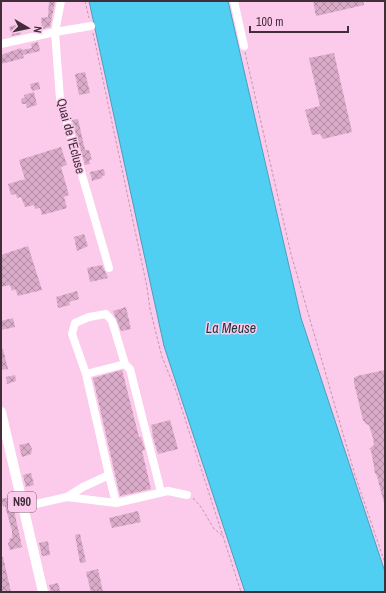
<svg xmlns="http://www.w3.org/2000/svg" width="386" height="593" font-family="'Archivo Narrow',sans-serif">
	<defs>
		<pattern id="building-cross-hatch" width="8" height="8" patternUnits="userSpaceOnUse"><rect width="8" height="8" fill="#daaac9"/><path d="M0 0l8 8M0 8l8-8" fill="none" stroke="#b28ba4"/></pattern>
	</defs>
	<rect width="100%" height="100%" fill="#fccaea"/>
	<!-- water -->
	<path fill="#50cff3" stroke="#4c9fbc" d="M 89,1 L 228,1 L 301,318 L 385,572 L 385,592 L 245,592 L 164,346 Z"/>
	<!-- building -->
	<path fill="url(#building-cross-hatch)" d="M 49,1 L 55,1 L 50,27 L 42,29 L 41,18 L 48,17 Z
		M 313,1 L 363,1 L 364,5 L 316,16 Z
		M 19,24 L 21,34 L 12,36 L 9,27 Z
		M 38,42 L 40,51 L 23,55 L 24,58 L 1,64 L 1,55 L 21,48 L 22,50 L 32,48 L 31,44 Z
		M 334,53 L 352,132 L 323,139 L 320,134 L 312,135 L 305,110 L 320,106 L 309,58 Z
		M 85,72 L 90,93 L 79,95 L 75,74 Z
		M 39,82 L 40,89 L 32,91 L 30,84 Z
		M 34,92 L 37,105 L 27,108 L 26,104 L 22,104 L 21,99 L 25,97 L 24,95 Z
		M 78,119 L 85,150 L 89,150 L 92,160 L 89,160 L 90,164 L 85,165 L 72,120 Z
		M 61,147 L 67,165 L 61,167 L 69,195 L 64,197 L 67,208 L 42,215 L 40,208 L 35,209 L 34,205 L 25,207 L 21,197 L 17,198 L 16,194 L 11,195 L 8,184 L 25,179 L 19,160 Z
		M 104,169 L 105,175 L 102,176 L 102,178 L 92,181 L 90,172 Z
		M 84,234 L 88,246 L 77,251 L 74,237 Z
		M 28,246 L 42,290 L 18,296 L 15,289 L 12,291 L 10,285 L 1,287 L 1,255 Z
		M 102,265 L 108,278 L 90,282 L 87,268 Z
		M 77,291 L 79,299 L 69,302 L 70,305 L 58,308 L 56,297 Z
		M 126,307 L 131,329 L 121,331 L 113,311 Z
		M 13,318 L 15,327 L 1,330 L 1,321 Z
		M 3,349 L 8,369 L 1,370 L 1,350 Z
		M 122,370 L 139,437 L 141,437 L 145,450 L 142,451 L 151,489 L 120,496 L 93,378 Z
		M 385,370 L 385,503 L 384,503 L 377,476 L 375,473 L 371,450 L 369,449 L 374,445 L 373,438 L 369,425 L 366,424 L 363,420 L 354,383 L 354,378 L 357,376 Z
		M 15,375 L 16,381 L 7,384 L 6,377 Z
		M 170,420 L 178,449 L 158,454 L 152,434 L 153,434 L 151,425 Z
		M 29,443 L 32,449 L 31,454 L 22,457 L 19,445 Z
		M 31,473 L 34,485 L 26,487 L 23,475 Z
		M 11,497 L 22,547 L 10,550 L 8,543 L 10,542 L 9,539 L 12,538 L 12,531 L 5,506 L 3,507 L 1,499 Z
		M 138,511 L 141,522 L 112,528 L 109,518 Z
		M 80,534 L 86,562 L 80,563 L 75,535 Z
		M 48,541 L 50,555 L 42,556 L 39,543 Z
		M 1,557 L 3,557 L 11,592 L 1,592 Z
		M 98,569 L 103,592 L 91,592 L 86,572 Z
		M 58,583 L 60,591 L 51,592 L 49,585 Z"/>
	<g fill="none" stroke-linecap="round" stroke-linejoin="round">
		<!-- path -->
		<path stroke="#c199b3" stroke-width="1" stroke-dasharray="3 2" stroke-linecap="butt" d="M 85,1 L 89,18
			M 93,33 L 147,287 L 150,309 L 162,357 L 176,391 L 241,592
			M 245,52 L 291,254 L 355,475 L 385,563
			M 193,498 L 201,507 L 214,529 L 223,536"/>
		<!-- minor -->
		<path stroke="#fff" stroke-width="8" d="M 61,1 L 55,32 L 60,99 L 109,268
			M 234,1 L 244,46
			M 1,44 L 55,32 L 91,26
			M 86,374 L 72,334 L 75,323 L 89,317 L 106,314 L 112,321 L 125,364
			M 109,475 L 86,374 L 125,364 L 130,369 L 161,492
			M 67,497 L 83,487 L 109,475 L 116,503
			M 23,507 L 67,497 L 116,503 L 168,491 L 187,495"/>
		<!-- major -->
		<path stroke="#fff" stroke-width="10" d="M 1,412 L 43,592"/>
	</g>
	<g text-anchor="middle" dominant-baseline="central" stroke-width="3" stroke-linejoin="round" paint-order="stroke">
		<!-- shield labels -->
		<rect fill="#fccaea" stroke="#795d6f" stroke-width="1" x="8" y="492" width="28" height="20" rx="3"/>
		<g font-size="12" font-weight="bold" fill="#412e3a">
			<text x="22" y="502">N90</text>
		</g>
		<!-- street labels -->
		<g font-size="13" fill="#412e3a" stroke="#fccaea">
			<text transform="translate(71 136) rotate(75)">Quai de l'Ecluse</text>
		</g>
		<!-- water labels -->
		<g font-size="14" font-style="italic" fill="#1c3840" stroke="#fccaea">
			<text x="231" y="328">La Meuse</text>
		</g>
	</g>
	<!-- border -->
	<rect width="386" height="593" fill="none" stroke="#412e3a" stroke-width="4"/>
	<!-- north arrow -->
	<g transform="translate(28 28) rotate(99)" stroke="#fccaea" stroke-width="3" paint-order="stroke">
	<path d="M0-3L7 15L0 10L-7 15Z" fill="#412e3a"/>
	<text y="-6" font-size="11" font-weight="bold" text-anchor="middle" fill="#412e3a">N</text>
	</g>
	<!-- scale -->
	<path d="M250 26v6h98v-6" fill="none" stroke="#412e3a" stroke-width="2"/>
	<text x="256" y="26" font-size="12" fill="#412e3a" stroke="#fccaea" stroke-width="3" paint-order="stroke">100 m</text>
</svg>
